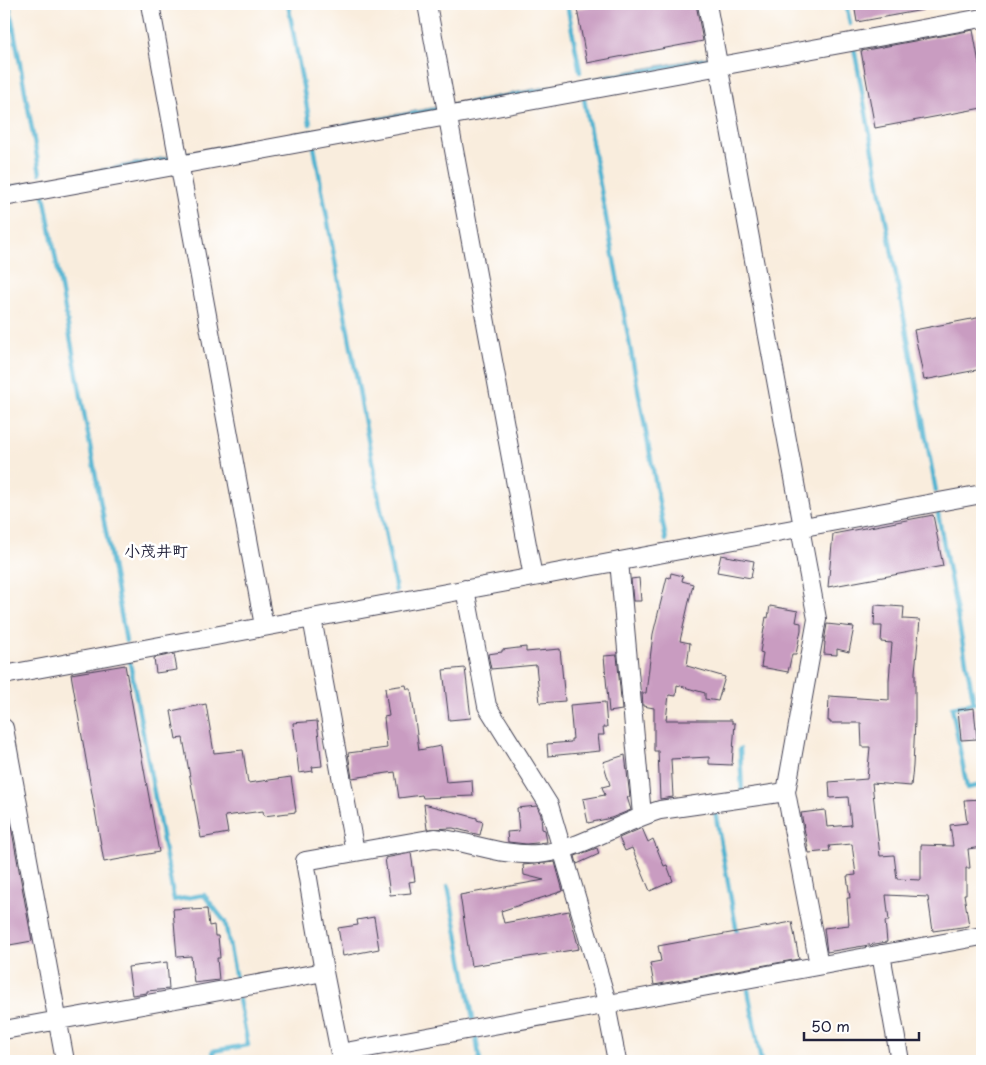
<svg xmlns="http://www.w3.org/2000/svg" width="986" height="1065" font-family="'Playpen Sans','Klee One',sans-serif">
	<rect width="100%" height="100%" fill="#fff"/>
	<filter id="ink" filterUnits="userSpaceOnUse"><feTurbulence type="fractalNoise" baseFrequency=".02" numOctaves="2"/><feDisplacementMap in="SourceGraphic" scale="10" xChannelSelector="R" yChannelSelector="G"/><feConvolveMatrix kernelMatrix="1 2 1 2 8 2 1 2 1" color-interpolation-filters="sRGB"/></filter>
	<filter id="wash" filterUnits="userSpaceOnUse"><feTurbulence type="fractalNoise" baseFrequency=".0096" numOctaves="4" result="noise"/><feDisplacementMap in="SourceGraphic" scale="20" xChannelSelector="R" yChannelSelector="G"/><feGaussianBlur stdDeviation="1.12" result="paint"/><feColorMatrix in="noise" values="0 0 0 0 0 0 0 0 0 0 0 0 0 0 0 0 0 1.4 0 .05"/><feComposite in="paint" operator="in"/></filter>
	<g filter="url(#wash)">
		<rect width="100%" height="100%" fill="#f9eddd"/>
		<!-- water -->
		<path fill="#51b3d0" stroke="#3a6a86" d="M 712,56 L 713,61 L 4,191 L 4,187 Z"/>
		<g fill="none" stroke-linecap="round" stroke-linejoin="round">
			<!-- stream -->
			<path stroke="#51b3d0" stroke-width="4.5" d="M 9,4 L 40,173
				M 288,4 L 310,124
				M 567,4 L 580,72
				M 846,4 L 850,24
				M 854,48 L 936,491
				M 584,99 L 666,540
				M 314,147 L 396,591
				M 44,195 L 126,641
				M 938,514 L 974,703 L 952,707 L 967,788 L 982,785
				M 130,663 L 174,900 L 204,895 L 225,922 L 236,979
				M 740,749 L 742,792
				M 715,811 L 738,938
				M 448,886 L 473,1018
				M 748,990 L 761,1061
				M 476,1037 L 480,1061
				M 215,1061 L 213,1051 L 248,1045 L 239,1000"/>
		</g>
		<g id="blocks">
			<!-- building -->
			<path fill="#c99cc1" d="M 603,4 L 696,4 L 703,41 L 587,63 L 577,9 Z
				M 854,4 L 923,4 L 923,10 L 857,22 Z
				M 973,30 L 982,80 L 982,108 L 875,128 L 861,51 Z
				M 982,317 L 982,369 L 924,380 L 914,330 Z
				M 933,515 L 943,566 L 828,587 L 833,534 Z
				M 721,555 L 754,561 L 751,578 L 717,572 Z
				M 671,573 L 683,576 L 682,581 L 693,584 L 680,641 L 690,643 L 687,666 L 725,677 L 718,701 L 705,699 L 705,693 L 677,685 L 676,696 L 669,695 L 666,720 L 732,720 L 732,723 L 735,723 L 732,765 L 709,764 L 709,757 L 671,759 L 673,797 L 660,799 L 658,751 L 654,751 L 654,708 L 643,706 L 642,693 L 646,693 L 653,634 L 667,577 L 670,578 Z
				M 639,578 L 641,601 L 633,601 L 631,579 Z
				M 875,605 L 904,607 L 903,619 L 920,620 L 915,672 L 915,720 L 913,766 L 911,786 L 872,783 L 880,856 L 894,855 L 897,879 L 921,880 L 921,845 L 953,846 L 950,825 L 967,823 L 964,800 L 982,799 L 982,847 L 968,849 L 970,868 L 966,868 L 966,894 L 964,894 L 969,926 L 933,931 L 928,897 L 886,895 L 889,921 L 885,921 L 887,942 L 827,952 L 824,928 L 849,925 L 847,898 L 850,898 L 847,876 L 856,875 L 852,844 L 829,846 L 830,851 L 809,853 L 801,813 L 825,810 L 827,827 L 851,825 L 848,797 L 830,798 L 829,782 L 867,779 L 870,747 L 862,747 L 861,723 L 830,723 L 830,721 L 828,721 L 829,696 L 889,700 L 889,680 L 892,643 L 881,642 L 882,626 L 874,626 Z
				M 770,606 L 798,611 L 796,622 L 801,623 L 801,630 L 796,654 L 792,654 L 788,672 L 761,667 L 763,653 L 760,652 L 766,617 L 768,618 Z
				M 827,624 L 854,627 L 849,652 L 837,649 L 837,655 L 824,654 L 825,642 L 824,642 Z
				M 526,647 L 526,652 L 560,649 L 565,701 L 540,703 L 536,665 L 491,669 L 488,654 L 502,652 L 502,650 Z
				M 174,654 L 177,670 L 156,673 L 154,658 Z
				M 617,655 L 622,710 L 609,712 L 604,656 Z
				M 125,665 L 159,852 L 104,862 L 71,674 Z
				M 465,668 L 471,718 L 449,720 L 443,670 Z
				M 406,685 L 407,689 L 411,689 L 419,750 L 441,746 L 446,782 L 472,780 L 473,796 L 423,798 L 422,795 L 399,798 L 395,772 L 352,778 L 348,753 L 387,748 L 384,717 L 389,716 L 385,688 Z
				M 605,702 L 607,727 L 603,727 L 604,735 L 598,735 L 600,751 L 548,756 L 547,744 L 571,742 L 571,739 L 573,739 L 570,705 Z
				M 206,704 L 214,753 L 243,750 L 248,783 L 291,777 L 296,812 L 264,816 L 263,811 L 225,816 L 228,833 L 201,838 L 183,738 L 176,739 L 171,711 Z
				M 974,708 L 977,739 L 961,740 L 958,710 Z
				M 317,721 L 322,766 L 312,767 L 313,771 L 299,773 L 293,723 Z
				M 625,755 L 630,797 L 627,797 L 631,810 L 611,818 L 588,823 L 583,799 L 605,795 L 602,787 L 610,785 L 603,762 Z
				M 424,804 L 477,818 L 477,820 L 483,822 L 480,835 L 453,828 L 427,829 Z
				M 537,806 L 541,815 L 542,829 L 545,830 L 547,842 L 526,844 L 508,842 L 507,832 L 519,831 L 517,808 Z
				M 4,815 L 9,815 L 32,941 L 4,946 Z
				M 642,828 L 648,842 L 653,839 L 664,866 L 667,865 L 673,881 L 650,891 L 632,848 L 625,851 L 619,838 Z
				M 597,848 L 599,854 L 577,864 L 575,856 Z
				M 411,853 L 415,881 L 409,882 L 411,893 L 390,895 L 385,858 Z
				M 555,862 L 563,891 L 501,911 L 504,923 L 569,911 L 579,949 L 471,966 L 460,895 L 544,880 L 524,875 L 523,865 Z
				M 192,908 L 192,910 L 207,909 L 209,926 L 214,925 L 215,936 L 218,936 L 220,958 L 217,958 L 219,980 L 194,983 L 191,956 L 177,957 L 173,909 Z
				M 374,917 L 379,949 L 343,956 L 338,928 L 358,925 L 357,920 Z
				M 792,922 L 799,959 L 654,985 L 650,963 L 661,961 L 658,946 Z
				M 167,962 L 169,989 L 147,991 L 147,993 L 132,995 L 128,967 Z"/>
		</g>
	</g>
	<g filter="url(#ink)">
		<use href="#blocks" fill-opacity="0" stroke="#424053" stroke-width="1"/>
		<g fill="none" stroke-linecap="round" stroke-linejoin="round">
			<defs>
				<path id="minor" d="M 150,4 L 264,626
					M 427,4 L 533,577
					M 707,4 L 803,527
					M 4,197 L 982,18
					M 800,528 L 817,619 L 786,792 L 819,965
					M 619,561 L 642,815
					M 465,589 L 487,706 L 549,805 L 608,1005
					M 312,618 L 355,852
					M 4,675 L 982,494
					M 4,728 L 65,1061
					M 881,954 L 900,1061
					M 324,972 L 305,861 L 435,838 C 469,841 504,857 538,854 C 577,851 621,822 660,810 L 786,792
					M 606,1005 L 617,1061
					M 4,1030 L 324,972 L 340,1053 L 982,936"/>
			</defs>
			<!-- minor casing -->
			<use href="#minor" stroke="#424053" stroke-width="20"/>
			<!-- minor -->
			<use href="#minor" stroke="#fff" stroke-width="18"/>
		</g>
	</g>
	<g text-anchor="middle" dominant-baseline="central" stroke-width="5" stroke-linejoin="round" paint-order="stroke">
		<!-- quarter labels -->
		<g font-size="16" font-weight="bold" fill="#22223b" stroke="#fff">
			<text x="156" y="550">小茂井町</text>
		</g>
	</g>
	<!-- margin -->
	<rect width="986" height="1065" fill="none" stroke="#fff" stroke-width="20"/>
	<!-- scale -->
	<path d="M804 1032v8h115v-8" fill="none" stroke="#22223b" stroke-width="2.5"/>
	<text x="811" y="1032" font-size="15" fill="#22223b" stroke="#ffffff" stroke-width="4" paint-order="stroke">50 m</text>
</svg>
